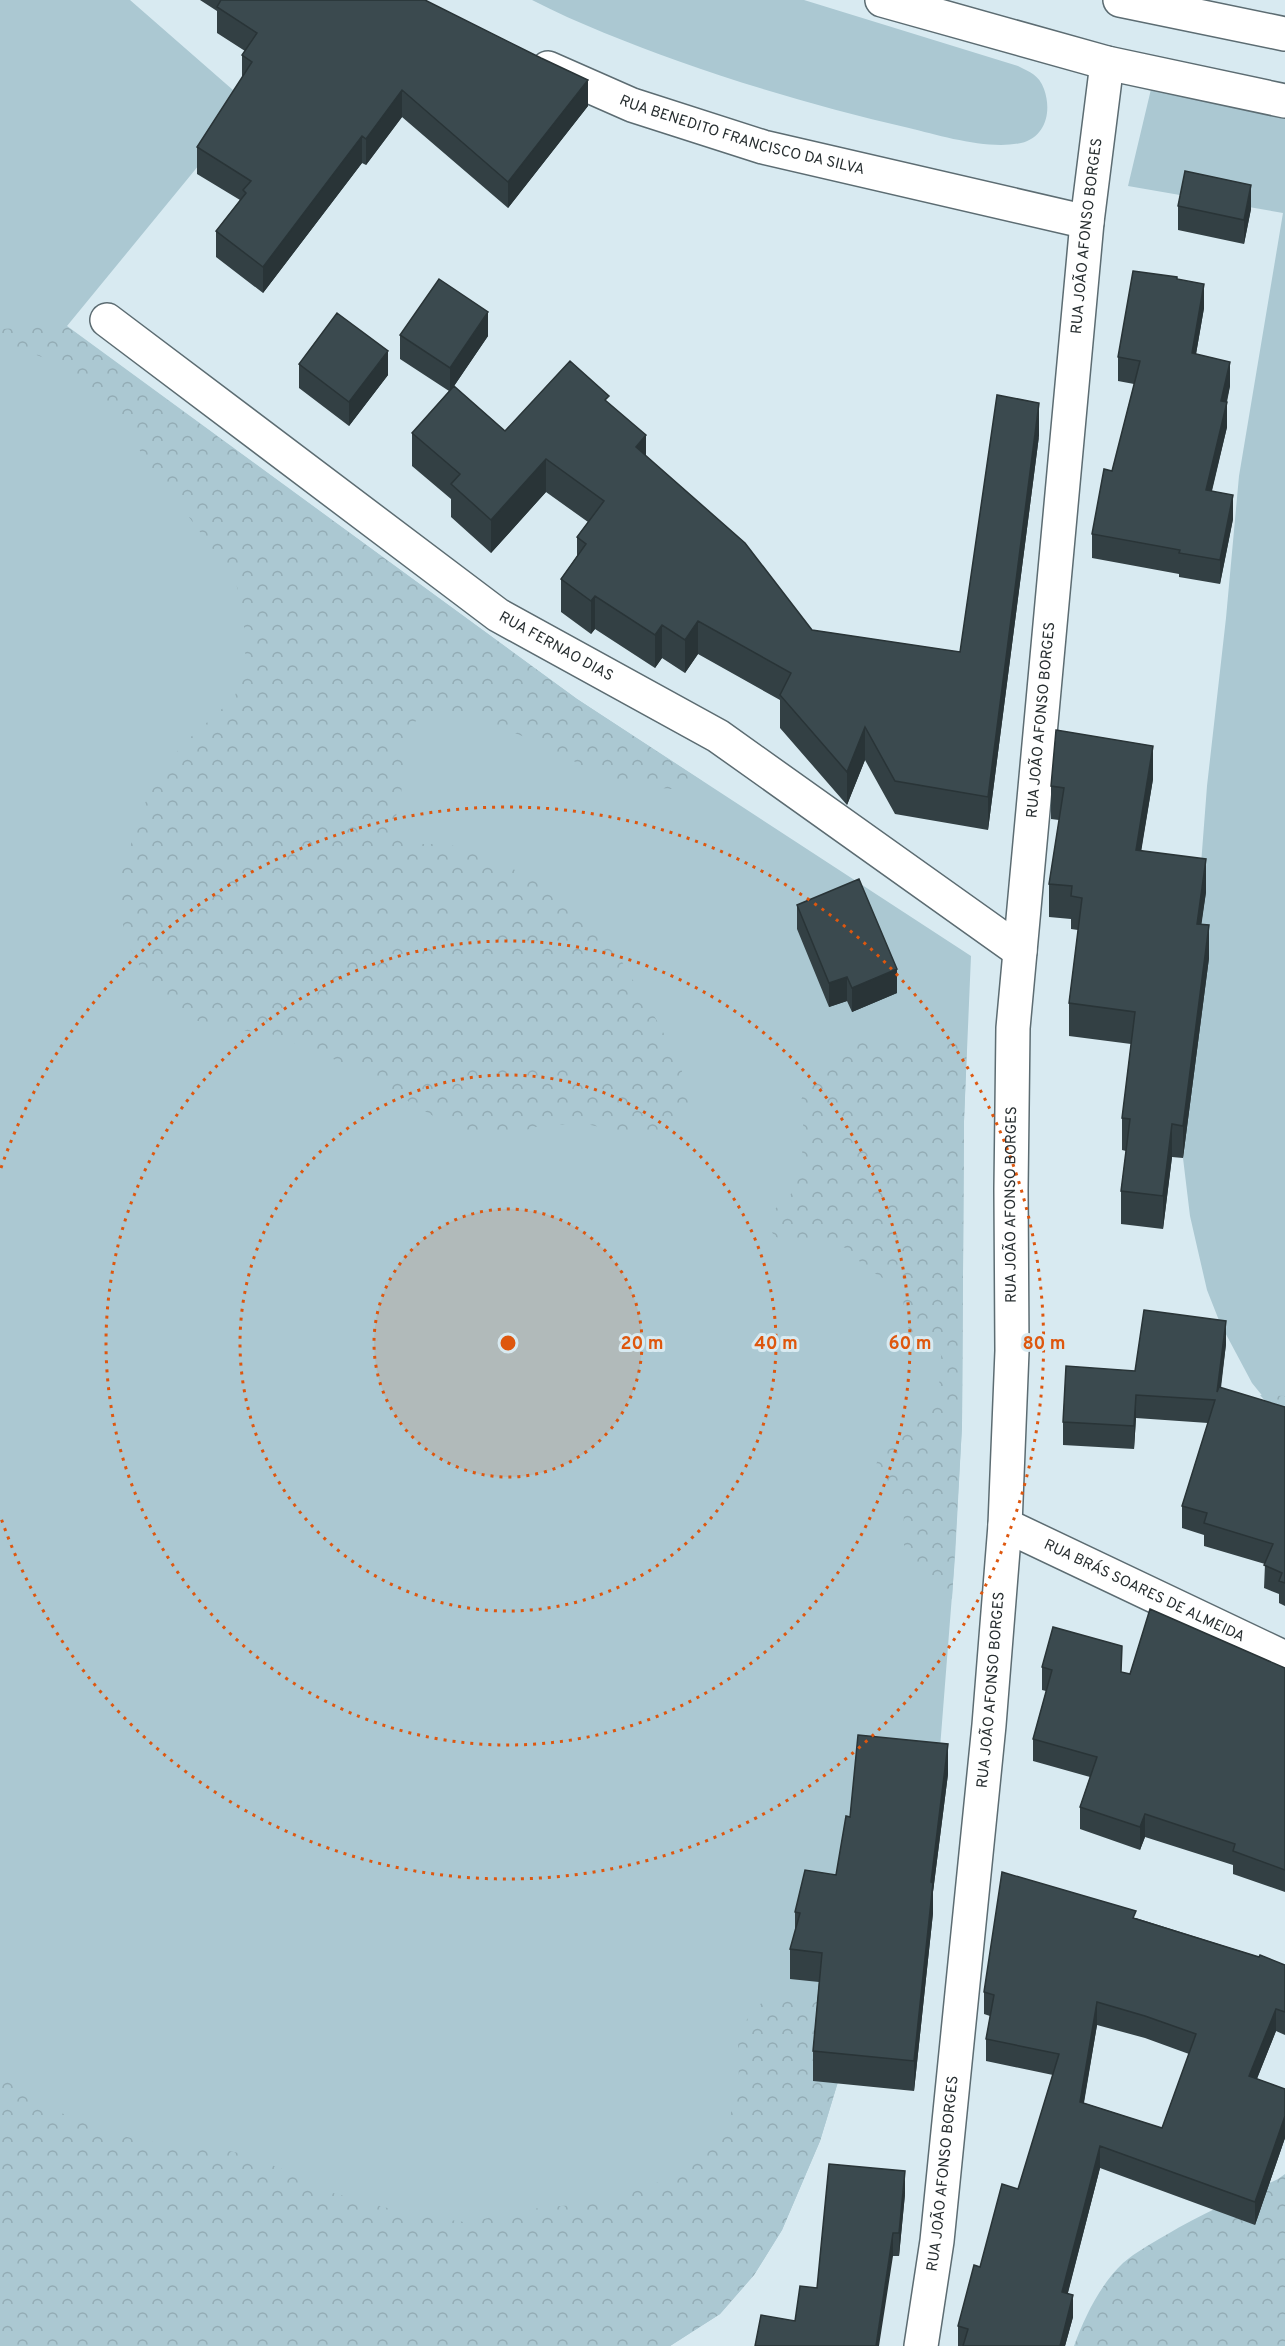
<svg xmlns="http://www.w3.org/2000/svg" width="1285" height="2346" font-family="Overpass,sans-serif">
	<defs>
		<pattern id="forest-crowns" width="20" height="18" patternUnits="userSpaceOnUse" patternTransform="scale(1.5)"><rect width="20" height="18" fill="#abc8d2"/><path d="M2 6a3 3 0 1 1 6 0M12 15a3 3 0 1 1 6 0" fill="none" stroke="#93acb5"/></pattern>
	</defs>
	<rect width="100%" height="100%" fill="#d8eaf1"/>
	<!-- green -->
	<path fill="#abc8d2" d="M 0,0 L 130,0 L 249,104 L 67,326 L 577,699 L 971,956 L 964,1121 L 962,1426 L 955,1557 L 940,1748 L 820,2141 L 782,2230 L 754,2275 L 720,2314 L 670,2346 L 0,2346 Z
		M 532,0 L 804,0 L 1018,66 C 1030,72 1039,75 1044,89 C 1052,111 1046,137 1021,143 C 988,150 941,136 909,128 C 831,110 754,88 678,61 C 628,43 579,24 532,0 Z
		M 1152,85 L 1285,111 L 1285,1424 L 1252,1383 L 1220,1323 L 1207,1290 L 1198,1251 L 1190,1216 L 1183,1158 L 1191,995 L 1207,786 L 1226,618 L 1239,476 L 1283,213 L 1128,186 Z"/>
	<!-- forest -->
	<path fill="url(#forest-crowns)" d="M 66,326 L 577,699 L 702,781 L 671,789 L 631,785 L 581,765 L 544,745 L 493,724 L 452,713 L 419,715 L 407,737 L 404,778 L 393,831 L 411,844 L 448,844 L 499,862 L 541,883 L 577,909 L 612,945 L 656,1019 L 679,1062 L 692,1104 L 677,1124 L 659,1136 L 626,1133 L 582,1123 L 535,1127 L 513,1135 L 457,1130 L 343,1063 L 269,1033 L 225,1029 L 188,1018 L 149,983 L 131,950 L 119,912 L 122,871 L 144,805 L 160,775 L 182,745 L 234,698 L 243,675 L 246,645 L 242,607 L 235,579 L 186,513 L 154,482 L 136,442 L 119,415 L 96,390 L 60,364 L 0,341 L 0,329 Z
		M 937,1035 L 967,1040 L 964,1121 L 962,1426 L 952,1599 C 928,1586 904,1566 903,1536 C 903,1524 906,1511 900,1500 C 897,1493 888,1490 883,1484 C 879,1480 877,1473 875,1468 C 880,1454 884,1441 894,1430 C 901,1424 910,1420 917,1413 C 938,1395 943,1382 941,1355 L 909,1329 L 905,1317 L 902,1290 L 863,1266 L 852,1251 L 832,1242 L 807,1247 L 788,1243 L 774,1236 L 768,1224 L 774,1209 L 788,1201 L 801,1168 L 804,1129 L 799,1106 L 804,1092 L 814,1079 L 828,1072 L 840,1050 L 853,1038 L 871,1036 L 892,1039 L 914,1038 Z
		M 1260,1395 L 1285,1396 L 1285,1424 Z
		M 792,1996 L 861,2005 L 820,2141 L 782,2230 L 754,2275 L 720,2314 L 670,2346 L 0,2346 L 0,2065 L 46,2106 L 106,2133 L 153,2142 L 199,2145 L 244,2154 L 282,2169 L 333,2193 L 409,2214 L 464,2222 L 507,2215 L 543,2207 L 594,2204 L 642,2189 L 677,2174 L 729,2118 L 739,2090 L 738,2038 L 751,2011 L 767,1999 Z
		M 1285,2174 L 1285,2346 L 1074,2346 C 1085,2316 1100,2285 1123,2263 C 1136,2252 1152,2243 1166,2235 C 1202,2214 1240,2197 1278,2179 Z"/>
	<g fill="none" stroke-linecap="round" stroke-linejoin="round">
		<defs>
			<g id="street">
				<path id="s1" d="M 548,68 L 632,105 L 763,147 L 1087,222"/>
				<path id="s2" d="M 107,320 L 498,615 L 718,736 L 1020,951"/>
				<path id="s3" d="M 1005,1525 L 1285,1658"/>
				<path id="s4" d="M 921,2346 L 937,2241 L 989,1725 L 1005,1525 L 1012,1351 L 1011,1189 L 1013,1028 L 1087,222 L 1107,63"/>
			</g>
			<path id="primary" d="M 882,0 L 1107,63 L 1285,101"/>
			<path id="highway" d="M 1120,0 L 1285,34"/>
		</defs>
		<!-- street casing -->
		<use href="#street" stroke="#5c6c72" stroke-width="36"/>
		<!-- primary casing -->
		<use href="#primary" stroke="#5c6c72" stroke-width="36"/>
		<!-- highway casing -->
		<use href="#highway" stroke="#5c6c72" stroke-width="36"/>
		<!-- street -->
		<use href="#street" stroke="#fff" stroke-width="33"/>
		<!-- primary -->
		<use href="#primary" stroke="#fff" stroke-width="33"/>
		<!-- highway -->
		<use href="#highway" stroke="#fff" stroke-width="33"/>
	</g>
	<!-- wall -->
	<path fill="#334044" fill-rule="evenodd" d="M 200,0 L 425,0 L 588,106 L 508,208 L 402,117 L 366,165 L 362,163 L 263,293 L 216,257 L 216,231 L 240,200 L 197,174 L 197,147 L 242,78 L 242,55 L 245,51 L 217,33 L 217,11 Z
		M 1178,206 L 1251,209 L 1244,244 L 1178,230 Z
		M 1177,279 L 1204,308 L 1196,354 L 1230,386 L 1227,402 L 1227,427 L 1212,491 L 1233,519 L 1220,584 L 1179,577 L 1179,574 L 1092,558 L 1092,534 L 1112,471 L 1134,384 L 1118,381 L 1118,357 Z
		M 400,335 L 488,336 L 454,386 L 505,431 L 609,404 L 646,457 L 812,630 L 960,652 L 1039,436 L 988,830 L 895,814 L 865,760 L 847,805 L 780,728 L 780,700 L 698,654 L 685,673 L 662,658 L 655,668 L 595,629 L 591,634 L 561,612 L 561,579 L 577,556 L 577,537 L 588,522 L 546,492 L 491,553 L 451,517 L 451,499 L 412,466 L 412,433 L 449,391 L 400,359 Z
		M 299,364 L 388,375 L 349,426 L 299,388 Z
		M 1153,779 L 1141,850 L 1206,892 L 1201,924 L 1209,958 L 1183,1158 L 1172,1157 L 1163,1229 L 1121,1224 L 1121,1191 L 1126,1151 L 1122,1150 L 1122,1118 L 1131,1044 L 1069,1036 L 1069,1003 L 1078,930 L 1071,929 L 1071,919 L 1049,917 L 1049,884 L 1059,820 L 1051,819 L 1051,786 Z
		M 797,905 L 897,993 L 852,1012 L 847,1001 L 829,1007 L 797,929 Z
		M 1226,1344 L 1221,1388 L 1285,1407 L 1285,1606 L 1279,1603 L 1279,1594 L 1264,1588 L 1265,1564 L 1204,1546 L 1204,1535 L 1182,1528 L 1182,1506 L 1208,1423 L 1136,1418 L 1134,1449 L 1063,1445 L 1063,1422 L 1135,1371 Z
		M 1042,1667 L 1130,1674 L 1285,1668 L 1285,1892 L 1233,1874 L 1233,1865 L 1145,1837 L 1140,1850 L 1080,1829 L 1080,1807 L 1090,1777 L 1033,1761 L 1033,1739 L 1046,1691 L 1042,1690 Z
		M 948,1774 L 933,1892 L 933,1913 L 914,2091 L 813,2081 L 813,2051 L 819,1982 L 790,1979 L 790,1949 L 795,1933 L 795,1912 L 836,1875 L 850,1817 Z
		M 1136,1918 L 1285,1965 L 1285,2035 L 1276,2031 L 1257,2079 L 1285,2089 L 1285,2138 L 1255,2225 L 1100,2168 L 1068,2293 L 1073,2317 L 1065,2346 L 958,2346 L 958,2326 L 980,2267 L 1018,2189 L 1053,2075 L 986,2061 L 986,2039 L 990,2016 L 984,2014 L 984,1992 ZM 1097,2025 L 1145,2038 L 1189,2054 L 1162,2128 L 1084,2103 Z
		M 905,2194 L 899,2256 L 893,2256 L 795,2321 L 817,2288 Z"/>
	<!-- shaded-wall -->
	<path fill="#293437" d="M 588,80 L 588,106 L 508,208 L 508,182 Z
		M 402,90 L 402,117 L 366,165 L 366,139 Z
		M 362,136 L 362,163 L 263,293 L 263,267 Z
		M 1251,185 L 1251,209 L 1244,244 L 1244,220 Z
		M 1204,284 L 1204,308 L 1192,377 L 1192,353 Z
		M 488,312 L 488,336 L 450,392 L 450,368 Z
		M 388,351 L 388,375 L 349,426 L 349,402 Z
		M 1230,362 L 1230,386 L 1221,425 L 1221,401 Z
		M 1227,402 L 1227,427 L 1206,514 L 1206,490 Z
		M 1039,403 L 1039,436 L 988,830 L 988,797 Z
		M 646,435 L 646,468 L 636,447 Z
		M 546,459 L 546,492 L 491,553 L 491,520 Z
		M 1233,495 L 1233,519 L 1220,584 L 1220,560 Z
		M 595,596 L 595,629 L 591,634 L 591,601 Z
		M 698,621 L 698,654 L 685,673 L 685,640 Z
		M 662,625 L 662,658 L 655,668 L 655,635 Z
		M 865,727 L 865,760 L 847,805 L 847,772 Z
		M 1153,746 L 1153,779 L 1136,883 L 1136,850 Z
		M 1206,859 L 1206,892 L 1197,956 L 1197,924 Z
		M 1209,925 L 1209,958 L 1183,1158 L 1183,1126 Z
		M 897,969 L 897,993 L 852,1012 L 852,988 Z
		M 847,977 L 847,1001 L 829,1007 L 829,983 Z
		M 1172,1124 L 1172,1157 L 1163,1229 L 1163,1196 Z
		M 1226,1321 L 1226,1344 L 1217,1415 L 1217,1392 Z
		M 1136,1395 L 1136,1418 L 1134,1449 L 1134,1426 Z
		M 948,1744 L 948,1774 L 933,1892 L 933,1913 L 914,2091 L 914,2061 L 931,1882 Z
		M 1145,1814 L 1145,1837 L 1140,1850 L 1140,1827 Z
		M 1097,2002 L 1097,2025 L 1080,2124 L 1080,2102 Z
		M 1276,2009 L 1276,2031 L 1249,2098 L 1249,2076 Z
		M 1285,2116 L 1285,2138 L 1255,2225 L 1255,2202 Z
		M 1100,2146 L 1100,2168 L 1062,2315 L 1062,2292 Z
		M 905,2171 L 905,2194 L 899,2256 L 899,2233 Z
		M 893,2233 L 893,2256 L 879,2346 L 876,2346 Z
		M 1073,2295 L 1073,2317 L 1065,2346 L 1060,2346 Z"/>
	<!-- building -->
	<path fill="#3b4a4f" stroke="#293437" stroke-width="1.5" fill-rule="evenodd" d="M 221,0 L 425,0 L 541,58 L 588,80 L 508,182 L 402,90 L 366,139 L 362,136 L 263,267 L 216,231 L 246,193 L 243,190 L 251,181 L 197,147 L 252,62 L 242,55 L 257,33 L 217,7 Z
		M 1185,171 L 1251,185 L 1244,220 L 1178,206 Z
		M 1133,271 L 1177,277 L 1177,279 L 1204,284 L 1192,353 L 1230,362 L 1221,401 L 1227,402 L 1206,490 L 1233,495 L 1220,560 L 1179,553 L 1180,550 L 1092,534 L 1104,469 L 1112,471 L 1140,361 L 1118,357 Z
		M 439,279 L 488,312 L 450,368 L 400,335 Z
		M 337,313 L 388,351 L 349,402 L 299,364 Z
		M 570,361 L 609,396 L 605,400 L 646,435 L 636,447 L 745,543 L 812,630 L 960,652 L 997,395 L 1039,403 L 988,797 L 895,781 L 865,727 L 847,772 L 780,695 L 791,673 L 698,621 L 685,640 L 662,625 L 655,635 L 595,596 L 591,601 L 561,579 L 586,544 L 577,537 L 604,501 L 546,459 L 491,520 L 451,484 L 460,474 L 412,433 L 454,386 L 505,431 Z
		M 1056,730 L 1153,746 L 1136,850 L 1206,859 L 1197,924 L 1209,925 L 1183,1126 L 1172,1124 L 1163,1196 L 1121,1191 L 1130,1119 L 1122,1118 L 1135,1012 L 1069,1003 L 1082,898 L 1071,896 L 1072,886 L 1049,884 L 1064,788 L 1051,786 Z
		M 859,879 L 897,969 L 852,988 L 847,977 L 829,983 L 797,905 Z
		M 1144,1310 L 1226,1321 L 1217,1392 L 1219,1387 L 1285,1407 L 1285,1583 L 1279,1581 L 1282,1573 L 1264,1565 L 1273,1544 L 1204,1523 L 1207,1513 L 1182,1506 L 1215,1400 L 1136,1395 L 1134,1426 L 1063,1422 L 1066,1366 L 1135,1371 Z
		M 1150,1609 L 1285,1668 L 1285,1870 L 1233,1851 L 1235,1844 L 1145,1814 L 1140,1827 L 1080,1807 L 1097,1757 L 1033,1739 L 1052,1670 L 1042,1667 L 1053,1627 L 1122,1646 L 1121,1672 L 1130,1674 Z
		M 858,1735 L 948,1744 L 931,1882 L 933,1883 L 914,2061 L 813,2051 L 822,1953 L 790,1949 L 800,1913 L 795,1912 L 805,1870 L 836,1875 L 846,1816 L 850,1817 Z
		M 1002,1872 L 1136,1911 L 1133,1918 L 1259,1957 L 1260,1955 L 1285,1965 L 1285,2012 L 1276,2009 L 1249,2076 L 1285,2089 L 1285,2116 L 1255,2202 L 1100,2146 L 1062,2292 L 1073,2295 L 1060,2346 L 963,2346 L 968,2329 L 958,2326 L 974,2265 L 980,2267 L 1002,2184 L 1018,2189 L 1059,2054 L 986,2039 L 994,1995 L 984,1992 ZM 1097,2002 L 1145,2016 L 1196,2034 L 1162,2128 L 1080,2102 Z
		M 829,2164 L 905,2171 L 899,2233 L 893,2233 L 876,2346 L 755,2346 L 761,2315 L 795,2321 L 800,2286 L 817,2288 Z"/>
	<!-- distance rings -->
	<circle cx="508" cy="1343" r="134" fill="#de570e" fill-opacity=".12"/>
	<g fill="none" stroke="#de570e" stroke-width="3" stroke-dasharray="3 6">
		<circle cx="508" cy="1343" r="134"/>
		<circle cx="508" cy="1343" r="268"/>
		<circle cx="508" cy="1343" r="402"/>
		<path d="M1 1168A536 536 0 1 1 1 1518"/>
	</g>
	<g text-anchor="middle" dominant-baseline="central" stroke-width="6" stroke-linejoin="round" paint-order="stroke">
		<!-- street labels -->
		<g font-size="15" fill="#272e30" stroke="#d8eaf1">
			<text stroke="none"><textPath href="#s1" startOffset="206">RUA BENEDITO FRANCISCO DA SILVA</textPath></text>
			<text stroke="none"><textPath href="#s4" startOffset="2118">RUA JOÃO AFONSO BORGES</textPath></text>
			<text stroke="none"><textPath href="#s2" startOffset="556">RUA FERNAO DIAS</textPath></text>
			<text stroke="none"><textPath href="#s4" startOffset="1632">RUA JOÃO AFONSO BORGES</textPath></text>
			<text stroke="none"><textPath href="#s4" startOffset="1146">RUA JOÃO AFONSO BORGES</textPath></text>
			<text stroke="none"><textPath href="#s3" startOffset="154">RUA BRÁS SOARES DE ALMEIDA</textPath></text>
			<text stroke="none"><textPath href="#s4" startOffset="660">RUA JOÃO AFONSO BORGES</textPath></text>
			<text stroke="none"><textPath href="#s4" startOffset="174">RUA JOÃO AFONSO BORGES</textPath></text>
		</g>
	</g>
	<circle cx="508" cy="1343" r="9" fill="#de570e" stroke="#d8eaf1" stroke-width="3"/>
	<g font-size="18" text-anchor="middle" font-weight="bold" fill="#de570e" stroke="#d8eaf1" stroke-width="6" stroke-linejoin="round" paint-order="stroke">
		<text x="642" y="1349">20 m</text>
		<text x="776" y="1349">40 m</text>
		<text x="910" y="1349">60 m</text>
		<text x="1044" y="1349">80 m</text>
	</g>
</svg>
